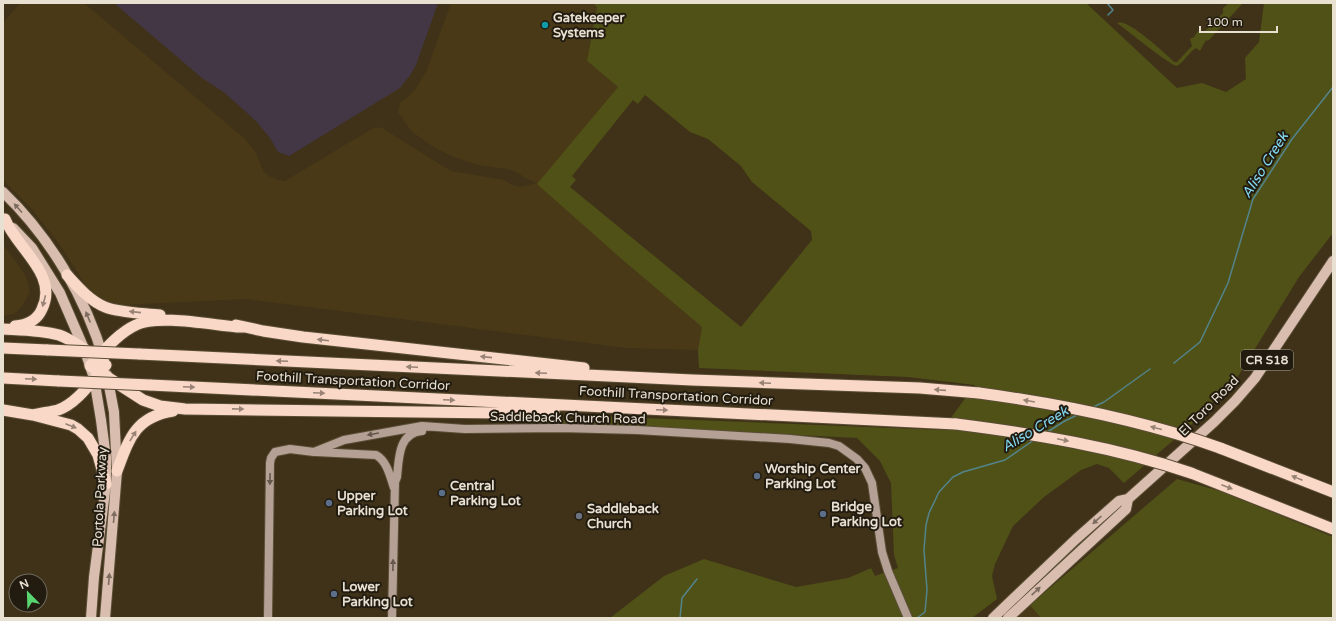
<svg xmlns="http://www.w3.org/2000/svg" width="1336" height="621" font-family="'Varela Round',sans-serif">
	<rect width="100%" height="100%" fill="#3f3218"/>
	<!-- built -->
	<path fill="#4a3917" d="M 20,3 L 84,3 L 245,139 L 255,151 L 264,172 L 269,176 L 278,180 L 285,181 L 375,127 L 382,128 L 451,171 L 504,180 L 514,186 L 516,185 L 519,187 L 537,183 L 525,178 L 518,173 L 508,169 L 478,165 L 454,157 L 435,148 L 415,134 L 409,128 L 398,112 L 400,103 L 414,91 L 426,72 L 451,3 L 593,3 L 597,6 L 587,61 L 618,87 L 538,184 L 625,262 L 702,327 L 698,350 L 626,348 L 246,299 L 122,305 L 109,302 L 100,297 L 87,287 L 60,245 L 31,208 L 3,180 L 3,23 Z
		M 3,244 L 26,276 L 30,292 L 23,305 L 14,314 L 3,316 Z
		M 1030,605 L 1041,618 L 1016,618 Z"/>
	<!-- industrial -->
	<path fill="#433746" d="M 114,3 L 438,3 L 416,65 L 411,74 L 400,88 L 289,156 L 278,152 L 270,138 L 256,121 L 225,93 L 202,78 Z"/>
	<!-- green -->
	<path fill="#505117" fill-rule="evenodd" d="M 593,3 L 1086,3 L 1177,88 L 1202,83 L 1226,92 L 1246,79 L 1245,58 L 1259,42 L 1264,3 L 1333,3 L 1333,233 L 1299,277 L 1237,378 L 1191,425 L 1124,483 L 1109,468 L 1097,464 L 1081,470 L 1044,497 L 1013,526 L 995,564 L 992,576 L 997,599 L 972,618 L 610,618 L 664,576 L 704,559 L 796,587 L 848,578 L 871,568 L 875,576 L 898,568 L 894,555 L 891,483 L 880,461 L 857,438 L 578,423 L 541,423 L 594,416 L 942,430 L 975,385 L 908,377 L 699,368 L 698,350 L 702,327 L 625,262 L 537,184 L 618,87 L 587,61 L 597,7 ZM 645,95 L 690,132 L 708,139 L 741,166 L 752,182 L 811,231 L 812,240 L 741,327 L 570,187 L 576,180 L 572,176 L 633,100 L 638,104 Z
		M 1229,3 L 1243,3 L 1208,41 L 1206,40 L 1200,51 L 1196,48 C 1189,52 1185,61 1177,66 C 1169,65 1127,30 1117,23 C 1120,22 1121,22 1123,23 C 1135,26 1165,53 1174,62 L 1177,62 L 1192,46 L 1190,39 L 1194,37 L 1198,31 L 1203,33 L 1223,13 L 1223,8 Z
		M 1177,479 L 1220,491 L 1333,537 L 1333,618 L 1041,618 L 1030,605 Z"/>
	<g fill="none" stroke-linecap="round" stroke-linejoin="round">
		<!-- stream -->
		<path stroke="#53848b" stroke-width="1.5" d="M 1107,3 L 1113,10 L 1108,15
			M 1174,363 L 1200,342 L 1228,283 L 1253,199 L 1292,139 L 1333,87
			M 1093,407 L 1104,402 L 1150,369
			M 1046,433 L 1063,422 L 1079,414
			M 680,618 L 682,598 L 697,579
			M 917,618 L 925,612 L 927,590 L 924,550 L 926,525 L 929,513 L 939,492 L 953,477 L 963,472 L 1005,460 L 1034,440"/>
		<defs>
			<path id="secondary" d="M 316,452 L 376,455 C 387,461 390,476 394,488
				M 268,618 L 270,463 L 271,458 L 275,452 L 290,449 L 314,452 L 344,440 L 422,426 L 465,429 L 561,428 L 637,430 L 790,439 L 829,443 L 839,446 L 857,459 L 865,468 L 872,483 L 882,552 L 888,571 L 908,618
				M 392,618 L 395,482 L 397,477 C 399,459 398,433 422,431"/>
			<path id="primary" d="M 3,192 C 50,237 86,298 104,360
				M 13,228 L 32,248 L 60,293 L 85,351 L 94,378 L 101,420 L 106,458 L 106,484 L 94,577 L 91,618
				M 105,618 L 117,471 L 114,412 L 107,375
				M 993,618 L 1076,539 L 1119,501 L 1128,499 L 1214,422 L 1235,401 L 1255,378 L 1333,261
				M 1008,618 L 1126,509 L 1128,499"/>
			<path id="motorway" d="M 5,219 C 16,248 59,274 42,309 C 37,321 27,325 15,326
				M 67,275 C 78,287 90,301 105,307 C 120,313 143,313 160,315
				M 236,325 L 263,331 L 303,337 L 584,368
				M 243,327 L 237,327 C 212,325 157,314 136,325 C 118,333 103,352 90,366 L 143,400 L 160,406 L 185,409 L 500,413 L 554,411
				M 3,329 C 21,330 41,330 59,335 C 74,340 93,355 106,365 C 92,380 78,403 58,410 C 50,412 41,413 33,415
				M 3,348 L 48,350
				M 139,354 L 692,380 L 920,388 L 979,393
				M 3,378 L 59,381
				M 150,385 L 956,424
				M 3,410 L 33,415 L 71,425 L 78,429 L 88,438 L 98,455 L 106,484
				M 1220,448 L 1333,492
				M 117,471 C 129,439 135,417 173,411
				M 1191,473 L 1333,529"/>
		</defs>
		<!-- secondary casing -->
		<use href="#secondary" stroke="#5a4e36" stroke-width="10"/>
		<!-- primary casing -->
		<use href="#primary" stroke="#5a4e36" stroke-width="12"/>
		<!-- motorway casing -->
		<use href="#motorway" stroke="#5a4e36" stroke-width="13"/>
		<!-- secondary -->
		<use href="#secondary" stroke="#b5a095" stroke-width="8"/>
		<!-- primary -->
		<use href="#primary" stroke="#d9bdaf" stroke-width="10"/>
		<!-- motorway -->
		<use href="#motorway" stroke="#fad8c8" stroke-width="11"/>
		<defs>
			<path id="motorway-bridge" d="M 48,350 L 139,354
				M 59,381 L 150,385
				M 979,393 C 1060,404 1142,420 1220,448
				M 956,424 C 1035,434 1115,447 1191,473"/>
		</defs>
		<!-- motorway-bridge casing -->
		<use href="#motorway-bridge" stroke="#5a4e36" stroke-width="13" stroke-linecap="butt"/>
		<!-- motorway-bridge -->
		<use href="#motorway-bridge" stroke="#fad8c8" stroke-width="11"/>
	</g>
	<!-- one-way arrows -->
	<defs><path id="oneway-solid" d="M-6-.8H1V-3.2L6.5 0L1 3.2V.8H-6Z"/></defs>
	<g fill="#7d6c60">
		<use href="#oneway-solid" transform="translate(18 208) rotate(-132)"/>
		<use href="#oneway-solid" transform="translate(88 317) rotate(-113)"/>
		<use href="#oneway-solid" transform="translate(114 517) rotate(-85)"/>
		<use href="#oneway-solid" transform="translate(1097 520) rotate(138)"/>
		<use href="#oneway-solid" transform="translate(109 579) rotate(-85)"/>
		<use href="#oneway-solid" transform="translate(1036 591) rotate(-43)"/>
	</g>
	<g fill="#988375">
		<use href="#oneway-solid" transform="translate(44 301) rotate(105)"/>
		<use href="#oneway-solid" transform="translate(135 312) rotate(-174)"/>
		<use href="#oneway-solid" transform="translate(323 340) rotate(-173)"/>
		<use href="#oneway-solid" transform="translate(486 357) rotate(-174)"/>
		<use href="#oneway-solid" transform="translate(282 361) rotate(-177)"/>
		<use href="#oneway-solid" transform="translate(412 367) rotate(-177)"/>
		<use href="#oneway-solid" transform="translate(541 373) rotate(-177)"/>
		<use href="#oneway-solid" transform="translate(31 379) rotate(3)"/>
		<use href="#oneway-solid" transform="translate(765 383) rotate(-178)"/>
		<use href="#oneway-solid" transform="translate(189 387) rotate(3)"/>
		<use href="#oneway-solid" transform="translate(940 390) rotate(-176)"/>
		<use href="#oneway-solid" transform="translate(319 393) rotate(3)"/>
		<use href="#oneway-solid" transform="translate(449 400) rotate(3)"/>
		<use href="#oneway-solid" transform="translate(1029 401) rotate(-170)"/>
		<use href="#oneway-solid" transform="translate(238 409) rotate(1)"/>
		<use href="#oneway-solid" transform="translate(662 410) rotate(3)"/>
		<use href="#oneway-solid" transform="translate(71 426) rotate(21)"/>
		<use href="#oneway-solid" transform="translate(1156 428) rotate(-165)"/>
		<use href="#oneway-solid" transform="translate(133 436) rotate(-58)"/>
		<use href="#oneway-solid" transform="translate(1063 440) rotate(12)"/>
		<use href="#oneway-solid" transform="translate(1297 478) rotate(-158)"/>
		<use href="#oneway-solid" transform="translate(1227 487) rotate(21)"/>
	</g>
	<g fill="#64574c">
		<use href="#oneway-solid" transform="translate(373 434) rotate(170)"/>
		<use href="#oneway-solid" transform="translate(270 479) rotate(91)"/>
		<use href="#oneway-solid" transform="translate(393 565) rotate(-89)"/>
	</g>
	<!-- markers -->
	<circle fill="#0f9aa8" stroke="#211b10" stroke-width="1.5" cx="545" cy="25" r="4"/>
	<g fill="#5c6f8a" stroke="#211b10" stroke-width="1.5">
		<circle cx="757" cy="476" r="4"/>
		<circle cx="442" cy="493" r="4"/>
		<circle cx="329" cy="503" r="4"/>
		<circle cx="823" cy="514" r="4"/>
		<circle cx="334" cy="594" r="4"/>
	</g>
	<circle fill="#6b7280" stroke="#211b10" stroke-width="1.5" cx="579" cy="516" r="4"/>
	<g text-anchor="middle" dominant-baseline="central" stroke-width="4" stroke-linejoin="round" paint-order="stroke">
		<!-- shield labels -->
		<rect fill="#211b10" stroke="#aca597" stroke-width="1" x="1241" y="350" width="52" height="20" rx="3"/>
		<g font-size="12" font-weight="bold" fill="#e8e0d1">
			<text x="1267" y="360">CR S18</text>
		</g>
		<!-- poi labels -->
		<g font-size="13" font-weight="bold" fill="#e8e0d1" stroke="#211b10" text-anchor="start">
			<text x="553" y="18">Gatekeeper<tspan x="553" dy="15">Systems</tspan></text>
			<text x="765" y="469">Worship Center<tspan x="765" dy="15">Parking Lot</tspan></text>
			<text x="450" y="486">Central<tspan x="450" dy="15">Parking Lot</tspan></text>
			<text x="337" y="496">Upper<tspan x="337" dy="15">Parking Lot</tspan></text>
			<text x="831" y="507">Bridge<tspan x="831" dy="15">Parking Lot</tspan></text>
			<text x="587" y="509">Saddleback<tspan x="587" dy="15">Church</tspan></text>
			<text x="342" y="587">Lower<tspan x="342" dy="15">Parking Lot</tspan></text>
		</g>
		<!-- street labels -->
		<g font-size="13" fill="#e8e0d1" stroke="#211b10">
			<text transform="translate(353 381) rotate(3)">Foothill Transportation Corridor</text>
			<text transform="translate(676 396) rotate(3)">Foothill Transportation Corridor</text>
			<text transform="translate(1209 406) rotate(-45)">El Toro Road</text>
			<text transform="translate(568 418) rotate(1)">Saddleback Church Road</text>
			<text transform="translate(100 497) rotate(-87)">Portola Parkway</text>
		</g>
		<!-- water labels -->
		<g font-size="14" font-style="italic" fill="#84daf3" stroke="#211b10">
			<text transform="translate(1265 165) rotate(-58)">Aliso Creek</text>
			<text transform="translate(1035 429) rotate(-31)">Aliso Creek</text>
		</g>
	</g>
	<!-- border -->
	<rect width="1336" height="621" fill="none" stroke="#e8e0d1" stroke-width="8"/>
	<!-- north arrow -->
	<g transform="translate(28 593) rotate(337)"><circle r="19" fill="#211b10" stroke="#716a5d"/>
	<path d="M0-3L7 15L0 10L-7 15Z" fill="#57d570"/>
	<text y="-6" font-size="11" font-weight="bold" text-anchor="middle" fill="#e8e0d1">N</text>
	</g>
	<!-- scale -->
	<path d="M1200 26v6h77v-6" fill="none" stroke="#e8e0d1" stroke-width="2"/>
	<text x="1206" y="26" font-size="12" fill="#e8e0d1" stroke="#211b10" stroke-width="3" paint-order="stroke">100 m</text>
</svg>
